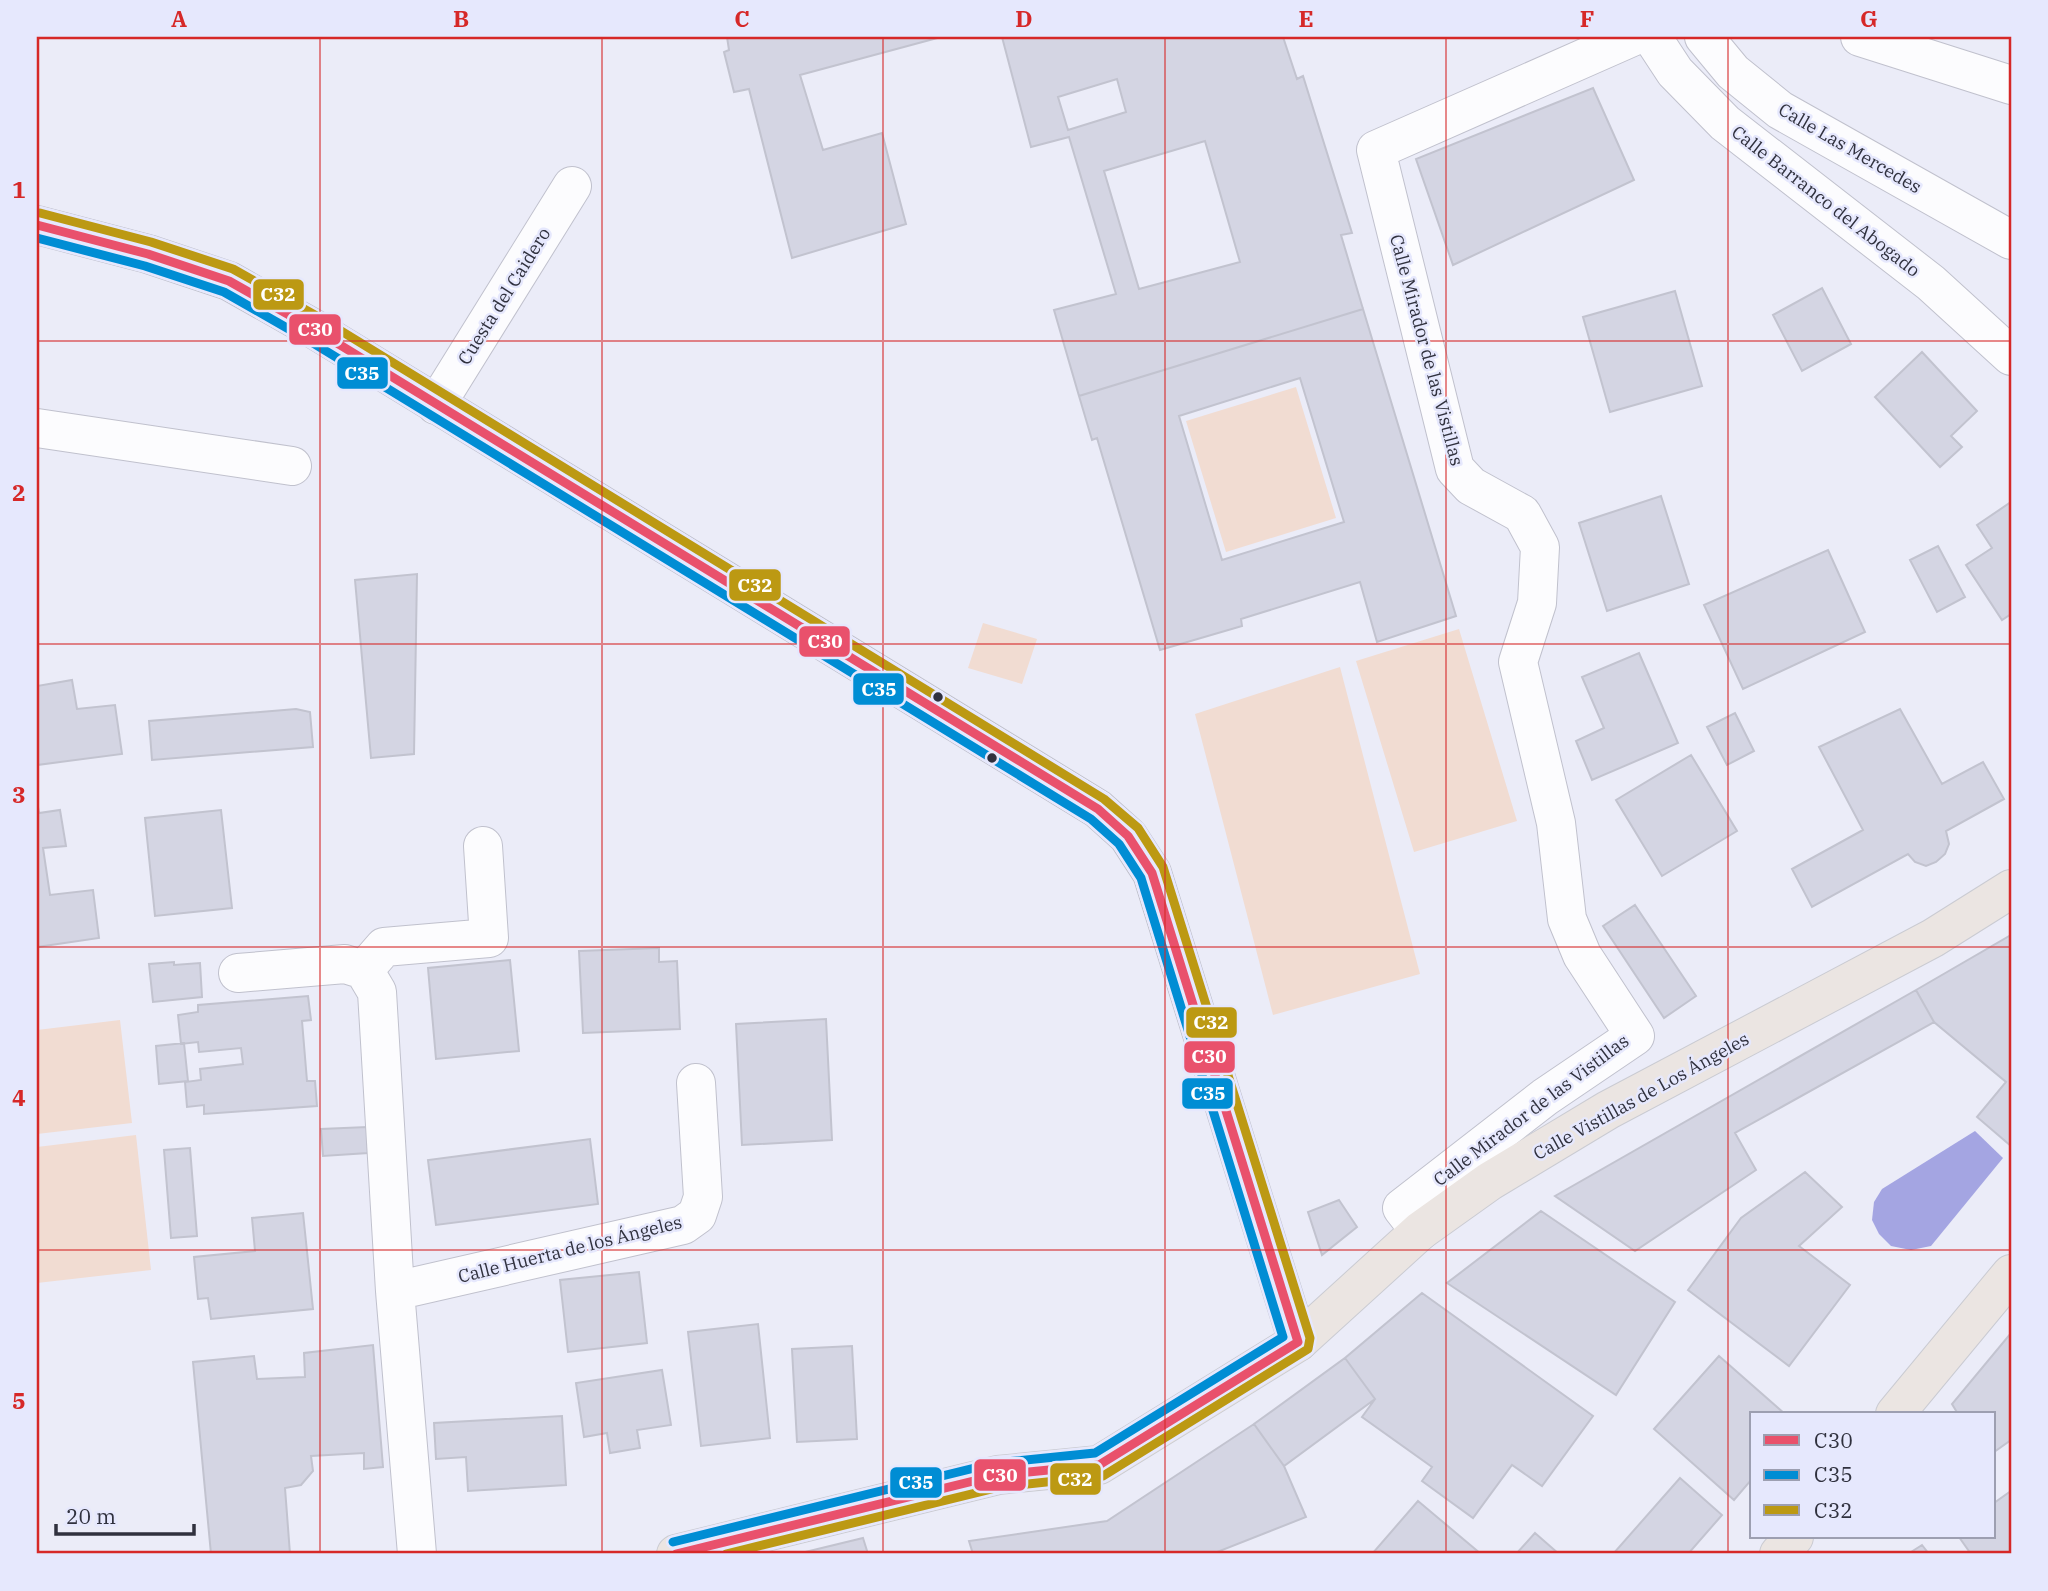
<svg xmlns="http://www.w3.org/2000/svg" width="2048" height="1591" font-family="'IBM Plex Serif',serif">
	<rect width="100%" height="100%" fill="#ebecf8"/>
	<!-- green -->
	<path fill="#f1dcd2" d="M 1296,387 L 1336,518 L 1226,552 L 1186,421 Z
		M 983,623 L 1037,639 L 1022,684 L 968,668 Z
		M 1459,629 L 1517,821 L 1414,852 L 1356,661 Z
		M 1340,667 L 1420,974 L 1273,1015 L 1195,714 Z
		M 120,1020 L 132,1123 L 37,1134 L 37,1030 Z
		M 136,1135 L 151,1270 L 37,1283 L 37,1147 Z"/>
	<!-- water -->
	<path fill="#a4a5e2" d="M 1975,1131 L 2003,1158 L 1931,1246 L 1911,1250 L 1891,1246 L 1879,1234 L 1872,1220 L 1874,1202 L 1882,1189 Z"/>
	<!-- building -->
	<path fill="#d4d5e3" stroke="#c2c3cf" stroke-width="2" fill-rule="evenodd" d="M 727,37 L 941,37 L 800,75 L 823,150 L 882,133 L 906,224 L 792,258 L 749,89 L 734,92 L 724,52 L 729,50 Z
		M 1002,37 L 1283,37 L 1297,79 L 1303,76 L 1352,233 L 1341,235 L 1363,309 L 1079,396 L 1054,310 L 1116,294 L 1069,137 L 1031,147 ZM 1117,79 L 1126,112 L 1068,130 L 1058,97 ZM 1205,141 L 1240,262 L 1139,289 L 1104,171 Z
		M 1593,88 L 1634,180 L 1453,265 L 1416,159 Z
		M 1822,288 L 1851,344 L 1802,371 L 1773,315 Z
		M 1675,291 L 1702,386 L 1610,412 L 1583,317 Z
		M 1363,309 L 1456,616 L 1377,642 L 1360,582 L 1241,619 L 1242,626 L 1160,650 L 1097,438 L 1092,440 L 1079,396 ZM 1300,378 L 1344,522 L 1222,560 L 1179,416 Z
		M 1922,352 L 1977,411 L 1951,436 L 1962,447 L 1940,467 L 1875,397 Z
		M 1661,496 L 1689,584 L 1607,611 L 1579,523 Z
		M 2011,502 L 2011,614 L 2002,620 L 1966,565 L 1992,548 L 1977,525 Z
		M 1938,546 L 1965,597 L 1937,612 L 1910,560 Z
		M 1828,550 L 1865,632 L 1743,689 L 1704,605 Z
		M 417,574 L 414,754 L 371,758 L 355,580 Z
		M 1639,653 L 1678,743 L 1592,780 L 1576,741 L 1604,728 L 1582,677 Z
		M 72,680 L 77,709 L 115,705 L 122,754 L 37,765 L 37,686 Z
		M 296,709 L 310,712 L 313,747 L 152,760 L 149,721 Z
		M 1900,709 L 1942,784 L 1983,762 L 2004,799 L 1946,831 L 1949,844 L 1945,854 L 1936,862 L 1926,866 L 1915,862 L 1908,854 L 1812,907 L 1792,869 L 1863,830 L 1819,747 Z
		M 1735,713 L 1754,751 L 1727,765 L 1707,727 Z
		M 1691,755 L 1737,831 L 1662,876 L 1616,800 Z
		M 37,801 L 39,813 L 60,810 L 66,846 L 43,848 L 50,895 L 93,890 L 99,938 L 37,947 Z
		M 221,810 L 232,908 L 155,916 L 145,818 Z
		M 1635,905 L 1696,996 L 1664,1018 L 1603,926 Z
		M 2011,935 L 2011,1146 L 1977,1117 L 2006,1082 L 1934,1022 L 1916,990 Z
		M 659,948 L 659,962 L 677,961 L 680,1029 L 583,1033 L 579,951 Z
		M 510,960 L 519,1051 L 436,1059 L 428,968 Z
		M 174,962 L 174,965 L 200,963 L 202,997 L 153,1002 L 149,964 Z
		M 1916,990 L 1934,1022 L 1735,1133 L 1756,1170 L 1635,1251 L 1555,1196 Z
		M 308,996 L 311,1020 L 302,1021 L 307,1081 L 315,1081 L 317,1106 L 204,1114 L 204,1105 L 187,1107 L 185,1082 L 201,1080 L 200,1069 L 243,1064 L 241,1048 L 199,1052 L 198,1042 L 181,1044 L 178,1015 L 198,1012 L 198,1005 Z
		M 826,1019 L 832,1140 L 742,1145 L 736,1024 Z
		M 184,1043 L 188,1081 L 159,1084 L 156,1046 Z
		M 367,1127 L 368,1153 L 323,1156 L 321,1129 Z
		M 590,1139 L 598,1204 L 436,1225 L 428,1160 Z
		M 190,1148 L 197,1236 L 171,1238 L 164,1150 Z
		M 1805,1172 L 1842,1207 L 1799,1246 L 1850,1285 L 1789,1366 L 1688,1290 L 1741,1218 Z
		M 1339,1200 L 1357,1227 L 1322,1255 L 1308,1212 Z
		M 1541,1211 L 1675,1302 L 1616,1395 L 1447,1283 Z
		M 303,1213 L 313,1309 L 211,1319 L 208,1298 L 198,1299 L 194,1257 L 255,1251 L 252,1218 Z
		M 639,1272 L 647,1343 L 568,1352 L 560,1280 Z
		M 1422,1293 L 1593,1416 L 1542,1486 L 1512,1465 L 1473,1518 L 1422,1481 L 1432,1467 L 1362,1417 L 1375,1399 L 1345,1358 Z
		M 758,1324 L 770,1438 L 701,1446 L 688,1332 Z
		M 2011,1333 L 2011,1440 L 1994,1452 L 1994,1414 L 1958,1414 L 1952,1404 Z
		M 373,1345 L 383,1467 L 364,1469 L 364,1453 L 311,1456 L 313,1471 L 301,1485 L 285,1488 L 290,1554 L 211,1554 L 193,1362 L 254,1356 L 257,1379 L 305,1377 L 304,1353 Z
		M 852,1346 L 857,1439 L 797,1442 L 792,1349 Z
		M 1719,1356 L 1785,1414 L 1752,1414 L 1752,1479 L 1734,1500 L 1654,1429 Z
		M 1345,1358 L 1375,1399 L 1284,1466 L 1254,1424 Z
		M 662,1370 L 671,1425 L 637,1430 L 640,1448 L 610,1453 L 607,1433 L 584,1437 L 576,1383 Z
		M 562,1416 L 566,1485 L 468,1491 L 466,1457 L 436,1459 L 434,1423 Z
		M 1254,1424 L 1284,1466 L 1306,1517 L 1217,1552 L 1218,1554 L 973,1554 L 969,1541 L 1107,1521 Z
		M 1680,1478 L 1722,1515 L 1688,1554 L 1613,1554 Z
		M 2011,1491 L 2011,1554 L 1971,1554 L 1959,1537 L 1994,1537 L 1994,1503 Z
		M 1418,1501 L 1481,1554 L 1372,1554 Z
		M 1535,1533 L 1559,1554 L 1516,1554 Z
		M 863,1538 L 868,1554 L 797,1554 Z
		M 1922,1545 L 1929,1554 L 1908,1554 Z"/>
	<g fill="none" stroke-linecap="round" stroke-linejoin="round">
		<defs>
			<path id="minor" d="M 1652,37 L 1675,72 L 1725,123 L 1931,283 L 2011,356
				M 1704,37 L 1733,72 L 1780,110 L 2011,240
				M 1860,37 L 2011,85
				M 37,225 L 148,254 L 229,281 L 314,329 L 1098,809 L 1128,836 L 1152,873 L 1298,1342
				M 436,405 L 572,186
				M 37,428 L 292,466
				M 364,970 L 384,947 L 489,938 L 483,846
				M 238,973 L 345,964 L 364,970 L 377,992 L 395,1291 L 417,1554
				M 1420,1231 L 1402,1208 L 1545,1097 L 1635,1036 L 1582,955 L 1567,919 L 1556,823 L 1518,662 L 1537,603 L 1540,547 L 1522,514 L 1471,486 L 1455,469 L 1376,150 L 1632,37
				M 395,1291 L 683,1225 L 697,1215 L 703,1197 L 696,1083"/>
			<path id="major" d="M 1895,1414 L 2011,1274
				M 676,1554 L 998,1475 L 1099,1465 L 1298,1342 L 1420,1231 L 1490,1181 L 1608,1110 L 1933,938 L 2011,889
				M 1779,1554 L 1794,1537"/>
		</defs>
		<!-- minor casing -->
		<use href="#minor" stroke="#c0c1cd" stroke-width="40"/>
		<!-- major casing -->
		<use href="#major" stroke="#cacbd2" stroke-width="40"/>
		<!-- minor -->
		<use href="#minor" stroke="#fcfcfe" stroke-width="38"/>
		<!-- major -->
		<use href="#major" stroke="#ebe5e2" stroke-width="38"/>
		<defs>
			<path id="bus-1" d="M 37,225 L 148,254 L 229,281 L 314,329 L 1098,809 L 1128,836 L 1152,873 L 1298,1342
				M 676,1554 L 998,1475 L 1099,1465 L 1298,1342"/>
			<path id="bus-2" d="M 37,238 L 145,266 L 224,292 L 308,340 L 1091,819 L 1119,844 L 1141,878 L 1283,1337 L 1095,1453 L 995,1463 L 673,1542"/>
			<path id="bus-3" d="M 40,213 L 151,242 L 233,269 L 320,318 L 1104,799 L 1138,828 L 1163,867 L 1310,1338 L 1308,1349 L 1103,1476 L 1000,1487 L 726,1554"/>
		</defs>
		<!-- bus-1 casing -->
		<use href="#bus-1" stroke="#e6e8fd" stroke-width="14"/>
		<!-- bus-2 casing -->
		<use href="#bus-2" stroke="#e6e8fd" stroke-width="14"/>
		<!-- bus-3 casing -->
		<use href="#bus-3" stroke="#e6e8fd" stroke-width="14"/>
		<!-- bus-1 -->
		<use href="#bus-1" stroke="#e9516c" stroke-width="9"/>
		<!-- bus-2 -->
		<use href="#bus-2" stroke="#008dd4" stroke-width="9"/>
		<!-- bus-3 -->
		<use href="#bus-3" stroke="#bc9913" stroke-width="9"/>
	</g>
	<!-- grid -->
	<path fill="none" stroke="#d62828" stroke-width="2" stroke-opacity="0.55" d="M 320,37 L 320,1554M 602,37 L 602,1554M 883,37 L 883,1554M 1165,37 L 1165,1554M 1446,37 L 1446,1554M 1728,37 L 1728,1554M 37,341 L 2011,341M 37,644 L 2011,644M 37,947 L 2011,947M 37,1250 L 2011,1250"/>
	<!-- markers -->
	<g fill="#30313e" stroke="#e6e8fd" stroke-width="2.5">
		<circle cx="938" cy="697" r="6"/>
		<circle cx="992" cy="758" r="6"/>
	</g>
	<g text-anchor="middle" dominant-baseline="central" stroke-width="5" stroke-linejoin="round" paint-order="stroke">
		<!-- street labels -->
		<g font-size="18" fill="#30313e" stroke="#e6e8fd">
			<text transform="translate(1850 148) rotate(30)">Calle Las Mercedes</text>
			<text transform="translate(1826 201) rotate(38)">Calle Barranco del Abogado</text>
			<text transform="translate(504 296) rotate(-58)">Cuesta del Caidero</text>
			<text transform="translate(1427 350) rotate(75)">Calle Mirador de las Vistillas</text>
			<text transform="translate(1641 1096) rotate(-29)">Calle Vistillas de Los Ángeles</text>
			<text transform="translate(1531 1110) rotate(-37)">Calle Mirador de las Vistillas</text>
			<text transform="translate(570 1249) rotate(-14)">Calle Huerta de los Ángeles</text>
		</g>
	</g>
	<g stroke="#e6e8fd" stroke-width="2.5">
		<rect x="252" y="278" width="53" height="33" rx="7" fill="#bc9913"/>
		<rect x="288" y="313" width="54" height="33" rx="7" fill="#e9516c"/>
		<rect x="336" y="356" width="53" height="34" rx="7" fill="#008dd4"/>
		<rect x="728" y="568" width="54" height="34" rx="7" fill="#bc9913"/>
		<rect x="798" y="625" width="53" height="33" rx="7" fill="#e9516c"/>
		<rect x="852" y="672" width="53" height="34" rx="7" fill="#008dd4"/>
		<rect x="1185" y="1006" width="53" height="33" rx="7" fill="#bc9913"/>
		<rect x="1183" y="1040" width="53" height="34" rx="7" fill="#e9516c"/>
		<rect x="1181" y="1077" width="53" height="33" rx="7" fill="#008dd4"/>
		<rect x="973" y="1458" width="54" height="34" rx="7" fill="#e9516c"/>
		<rect x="1049" y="1462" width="53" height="34" rx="7" fill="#bc9913"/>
		<rect x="889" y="1466" width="54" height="33" rx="7" fill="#008dd4"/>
	</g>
	<g font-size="19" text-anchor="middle" font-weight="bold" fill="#fff">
		<text x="278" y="301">C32</text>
		<text x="315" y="336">C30</text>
		<text x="362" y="380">C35</text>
		<text x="755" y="592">C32</text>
		<text x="825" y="648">C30</text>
		<text x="879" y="696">C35</text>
		<text x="1211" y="1029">C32</text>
		<text x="1209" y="1063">C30</text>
		<text x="1208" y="1100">C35</text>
		<text x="1000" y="1482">C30</text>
		<text x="1075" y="1486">C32</text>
		<text x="916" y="1489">C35</text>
	</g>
	<!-- border -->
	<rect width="2048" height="1591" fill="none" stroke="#e6e8fd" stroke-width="77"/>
	<!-- legend -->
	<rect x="1750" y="1412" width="245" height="126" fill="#e6e8fd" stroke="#9d9fb1" stroke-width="2"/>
	<rect x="1764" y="1435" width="35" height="10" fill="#e9516c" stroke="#9d9fb1" stroke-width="2"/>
	<text x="1814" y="1448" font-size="21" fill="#30313e">C30</text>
	<rect x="1764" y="1470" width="35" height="10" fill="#008dd4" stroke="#9d9fb1" stroke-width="2"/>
	<text x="1814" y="1482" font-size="21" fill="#30313e">C35</text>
	<rect x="1764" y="1505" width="35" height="10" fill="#bc9913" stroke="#9d9fb1" stroke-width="2"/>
	<text x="1814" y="1518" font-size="21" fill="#30313e">C32</text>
	<!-- scale -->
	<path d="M56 1524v10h138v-10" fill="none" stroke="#30313e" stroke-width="3.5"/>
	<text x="66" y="1524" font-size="21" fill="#30313e" stroke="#e6e8fd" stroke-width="5" paint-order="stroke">20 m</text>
	<rect x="38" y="38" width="1972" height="1514" fill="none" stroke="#d62828" stroke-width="2.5"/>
	<g font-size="23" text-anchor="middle" font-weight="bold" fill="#d62828">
		<text x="179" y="27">A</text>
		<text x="461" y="27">B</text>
		<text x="742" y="27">C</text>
		<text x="1024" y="27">D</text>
		<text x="1306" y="27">E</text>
		<text x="1587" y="27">F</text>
		<text x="1869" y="27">G</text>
		<text x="19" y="198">1</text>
		<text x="19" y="501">2</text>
		<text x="19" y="803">3</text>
		<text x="19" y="1106">4</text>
		<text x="19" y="1409">5</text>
	</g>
</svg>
